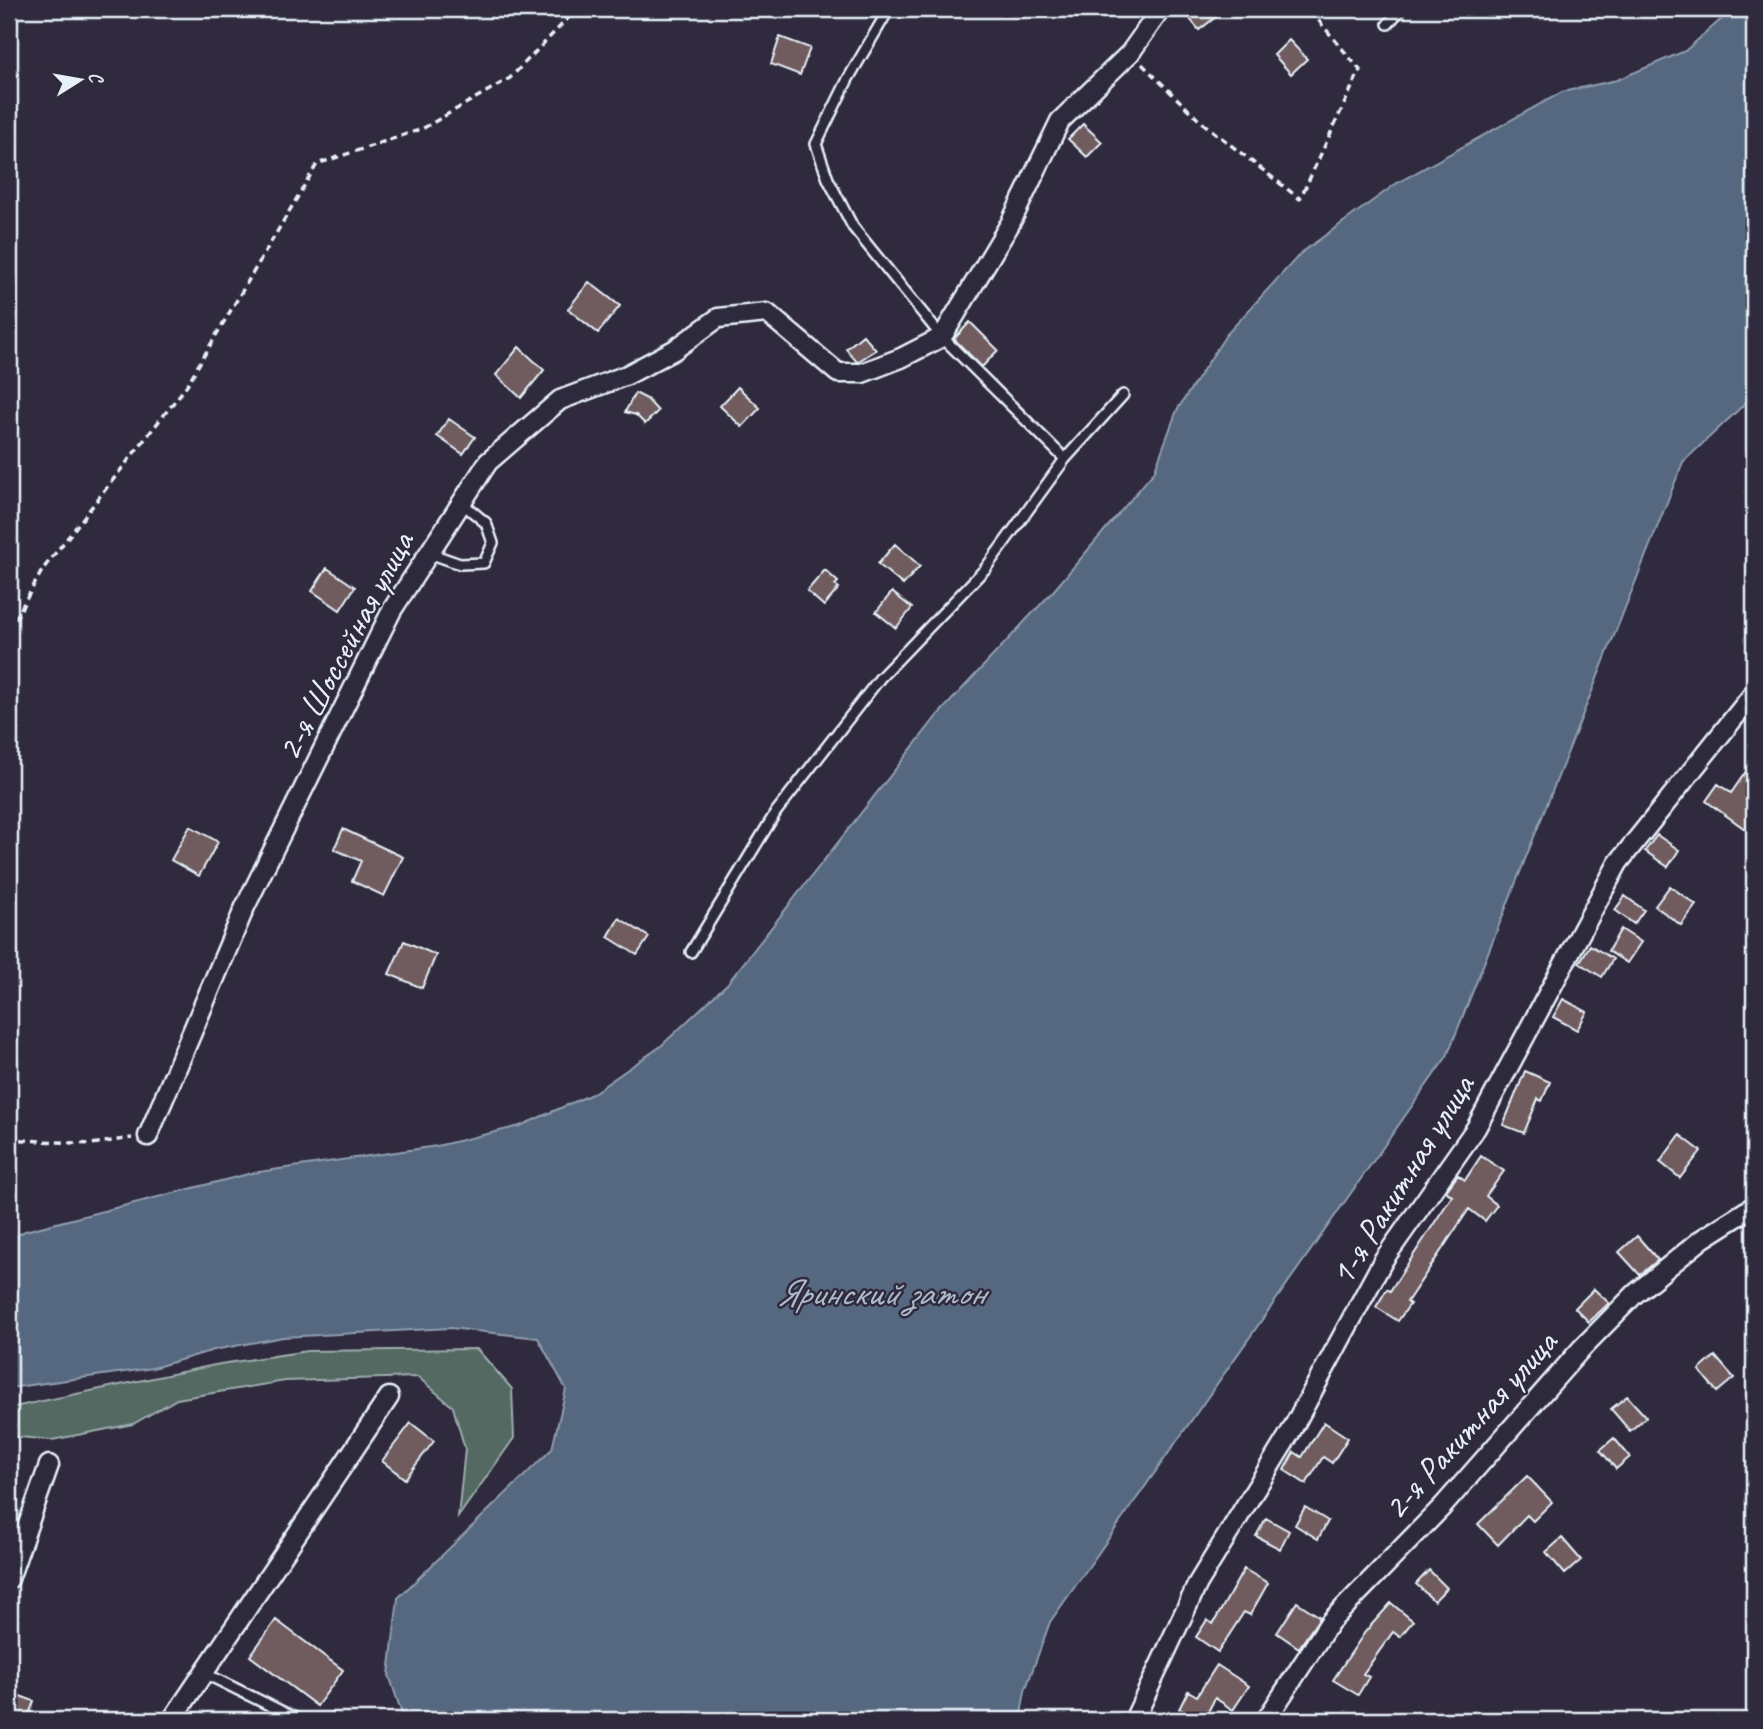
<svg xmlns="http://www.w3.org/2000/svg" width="1763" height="1729" font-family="Caveat,sans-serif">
	<rect width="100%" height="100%" fill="#2f2a3d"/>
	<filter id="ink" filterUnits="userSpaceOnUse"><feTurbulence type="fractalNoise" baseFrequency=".0143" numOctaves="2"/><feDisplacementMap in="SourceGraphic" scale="14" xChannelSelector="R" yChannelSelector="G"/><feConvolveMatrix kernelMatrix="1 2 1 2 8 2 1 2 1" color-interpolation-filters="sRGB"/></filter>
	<g filter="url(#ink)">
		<!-- green -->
		<path fill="#546963" stroke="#9eadae" stroke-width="2" d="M 477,1349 L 512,1389 L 514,1438 L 458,1517 L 465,1449 L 453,1407 L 418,1377 L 285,1381 L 177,1399 L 133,1424 L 52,1440 L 9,1436 L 9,1408 L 220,1364 L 307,1351 Z"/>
		<!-- water -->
		<path fill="#556780" stroke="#909eb0" stroke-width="2" d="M 1733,9 L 1754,9 L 1754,395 L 1683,462 L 1447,1056 L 1050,1622 L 1025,1691 L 1020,1720 L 404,1720 L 389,1675 L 398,1598 L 552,1449 L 566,1389 L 538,1338 L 450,1328 L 283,1337 L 214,1350 L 153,1368 L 9,1388 L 9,1240 L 25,1231 L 252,1173 L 437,1146 L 520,1126 L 592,1094 L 661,1046 L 727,984 L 937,716 L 1055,589 L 1154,472 L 1177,410 L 1226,335 L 1301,253 L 1397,183 L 1562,92 L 1617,80 L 1685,51 Z"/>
		<!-- building -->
		<path fill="#705b5e" stroke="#e8f1f8" stroke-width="2" d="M 1182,9 L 1226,9 L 1199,30 Z
			M 780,37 L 810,48 L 800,75 L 771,64 Z
			M 1289,40 L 1307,59 L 1291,74 L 1274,55 Z
			M 1083,124 L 1102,142 L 1087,157 L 1068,139 Z
			M 589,282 L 620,306 L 598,333 L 568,309 Z
			M 970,322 L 998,350 L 982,367 L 954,339 Z
			M 863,335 L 876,350 L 857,362 L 846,349 Z
			M 519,347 L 544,370 L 521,398 L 496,375 Z
			M 738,387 L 760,408 L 742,427 L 720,406 Z
			M 635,393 L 647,399 L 658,411 L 645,424 L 636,415 L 625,412 Z
			M 449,419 L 475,437 L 463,454 L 437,436 Z
			M 895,544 L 920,566 L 903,585 L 878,564 Z
			M 327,568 L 355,587 L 340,610 L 312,591 Z
			M 825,570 L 838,582 L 835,585 L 839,588 L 824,606 L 807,591 Z
			M 892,592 L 912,608 L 896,628 L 876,612 Z
			M 1754,760 L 1754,816 L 1745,829 L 1706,801 L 1718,784 L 1731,793 Z
			M 190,826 L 218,842 L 199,876 L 171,860 Z
			M 343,829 L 403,857 L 384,896 L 352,881 L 361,861 L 334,849 Z
			M 1657,835 L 1679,850 L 1668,867 L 1645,851 Z
			M 1670,886 L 1696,905 L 1681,925 L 1655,906 Z
			M 1625,896 L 1644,910 L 1634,924 L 1615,910 Z
			M 619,918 L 649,937 L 637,955 L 608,937 Z
			M 1621,929 L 1641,942 L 1627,963 L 1608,951 Z
			M 404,941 L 436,955 L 422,988 L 389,974 Z
			M 1590,945 L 1613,959 L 1602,977 L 1579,963 Z
			M 1563,999 L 1587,1012 L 1577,1030 L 1553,1017 Z
			M 1525,1071 L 1550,1082 L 1542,1101 L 1538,1099 L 1524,1133 L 1503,1125 Z
			M 1680,1135 L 1701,1151 L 1680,1178 L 1660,1162 Z
			M 1481,1156 L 1504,1171 L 1486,1196 L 1497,1205 L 1485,1221 L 1469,1209 L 1407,1302 L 1410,1304 L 1398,1321 L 1376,1307 L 1387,1289 L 1390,1291 L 1452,1196 L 1446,1191 L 1458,1175 L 1465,1180 Z
			M 1637,1236 L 1658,1260 L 1640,1275 L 1619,1252 Z
			M 1594,1289 L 1609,1303 L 1589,1322 L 1575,1308 Z
			M 1715,1356 L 1734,1378 L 1717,1392 L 1699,1370 Z
			M 1627,1396 L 1646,1417 L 1630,1431 L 1611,1409 Z
			M 1324,1422 L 1348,1438 L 1332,1463 L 1323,1457 L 1306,1484 L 1284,1470 L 1294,1452 L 1302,1457 Z
			M 411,1423 L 434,1441 L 405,1479 L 382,1461 Z
			M 1614,1438 L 1630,1457 L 1616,1469 L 1600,1450 Z
			M 1527,1476 L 1552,1502 L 1533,1521 L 1527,1515 L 1498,1545 L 1478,1524 Z
			M 1305,1507 L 1328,1521 L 1318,1539 L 1295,1525 Z
			M 1266,1518 L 1289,1531 L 1280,1549 L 1256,1536 Z
			M 1562,1538 L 1581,1560 L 1565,1574 L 1546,1552 Z
			M 1244,1569 L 1268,1583 L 1250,1615 L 1244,1612 L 1218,1652 L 1196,1637 L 1207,1620 L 1213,1624 Z
			M 1429,1570 L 1447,1588 L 1434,1601 L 1416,1584 Z
			M 1297,1602 L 1320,1617 L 1299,1648 L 1277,1633 Z
			M 1391,1603 L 1413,1621 L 1400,1637 L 1393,1632 L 1363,1674 L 1369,1677 L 1358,1695 L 1333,1680 L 1365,1632 Z
			M 276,1620 L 343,1670 L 317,1706 L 250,1656 Z
			M 1217,1665 L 1249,1686 L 1233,1710 L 1215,1698 L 1204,1720 L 1179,1709 L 1188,1691 L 1197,1696 Z
			M 9,1692 L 34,1701 L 27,1720 L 9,1718 Z"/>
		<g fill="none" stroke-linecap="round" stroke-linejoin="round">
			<defs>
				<path id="service" d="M 889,9 L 848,79 L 816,144 L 828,179 L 853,227 L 942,337 L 1065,459
					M 1388,24 L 1401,9
					M 429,553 L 460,564 L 484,563 L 493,543 L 486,523 L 462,503
					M 691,952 L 776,812 L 880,678 L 985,569 L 1065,459 L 1123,395
					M 204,1673 L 299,1720"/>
				<path id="minor" d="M 148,1136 L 245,907 L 392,610 L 488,462 L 560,400 L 627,375 L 674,350 L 718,318 L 767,313 L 838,373 L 862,373 L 901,358 L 942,337 L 1010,224 L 1060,121 L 1130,53 L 1161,9
					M 9,1579 L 49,1465
					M 172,1720 L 389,1397
					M 1134,1720 L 1198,1583 L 1290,1433 L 1384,1259 L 1476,1128 L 1618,863 L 1754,693
					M 1266,1720 L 1330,1622 L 1443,1506 L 1582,1348 L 1635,1294 L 1702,1239 L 1754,1206"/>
			</defs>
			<!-- service casing -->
			<use href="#service" stroke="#e8f1f8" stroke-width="14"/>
			<!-- minor casing -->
			<use href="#minor" stroke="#e8f1f8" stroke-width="23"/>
			<!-- path -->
			<path stroke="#e8f1f8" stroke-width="3.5" stroke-dasharray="7 5" stroke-linecap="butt" d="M 1142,64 L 1200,121 L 1300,199 L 1360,70 L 1309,9
				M 9,630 L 43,569 L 185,388 L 317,164 L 422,129 L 510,78 L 577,9
				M 9,1139 L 91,1144 L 132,1138"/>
			<!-- service -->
			<use href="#service" stroke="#2f2a3d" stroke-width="9"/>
			<!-- minor -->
			<use href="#minor" stroke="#2f2a3d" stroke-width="18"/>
		</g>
	</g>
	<g text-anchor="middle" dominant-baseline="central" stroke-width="5" stroke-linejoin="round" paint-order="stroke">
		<!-- street labels -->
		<g font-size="35" fill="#e8f1f8" stroke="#2f2a3d">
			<text transform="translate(345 646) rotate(-62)">2-я Шоссейная улица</text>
			<text transform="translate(1402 1180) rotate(-58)">1-я Ракитная улица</text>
			<text transform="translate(1470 1425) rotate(-48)">2-я Ракитная улица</text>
		</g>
		<!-- water labels -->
		<g font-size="37" font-style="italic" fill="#adbac8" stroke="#2f2a3d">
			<text x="880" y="1292">Яринский затон</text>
		</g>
	</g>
	<!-- margin -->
	<rect width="1763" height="1729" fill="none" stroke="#2f2a3d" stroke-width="35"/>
	<rect x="18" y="18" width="1728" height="1694" fill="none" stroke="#e8f1f8" stroke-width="2.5" filter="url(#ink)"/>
	<!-- north arrow -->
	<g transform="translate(80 80) rotate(79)" stroke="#2f2a3d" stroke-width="5" paint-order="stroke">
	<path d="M0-5L12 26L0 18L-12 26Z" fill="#e8f1f8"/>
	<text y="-10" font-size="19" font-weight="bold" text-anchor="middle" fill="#e8f1f8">С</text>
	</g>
</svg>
